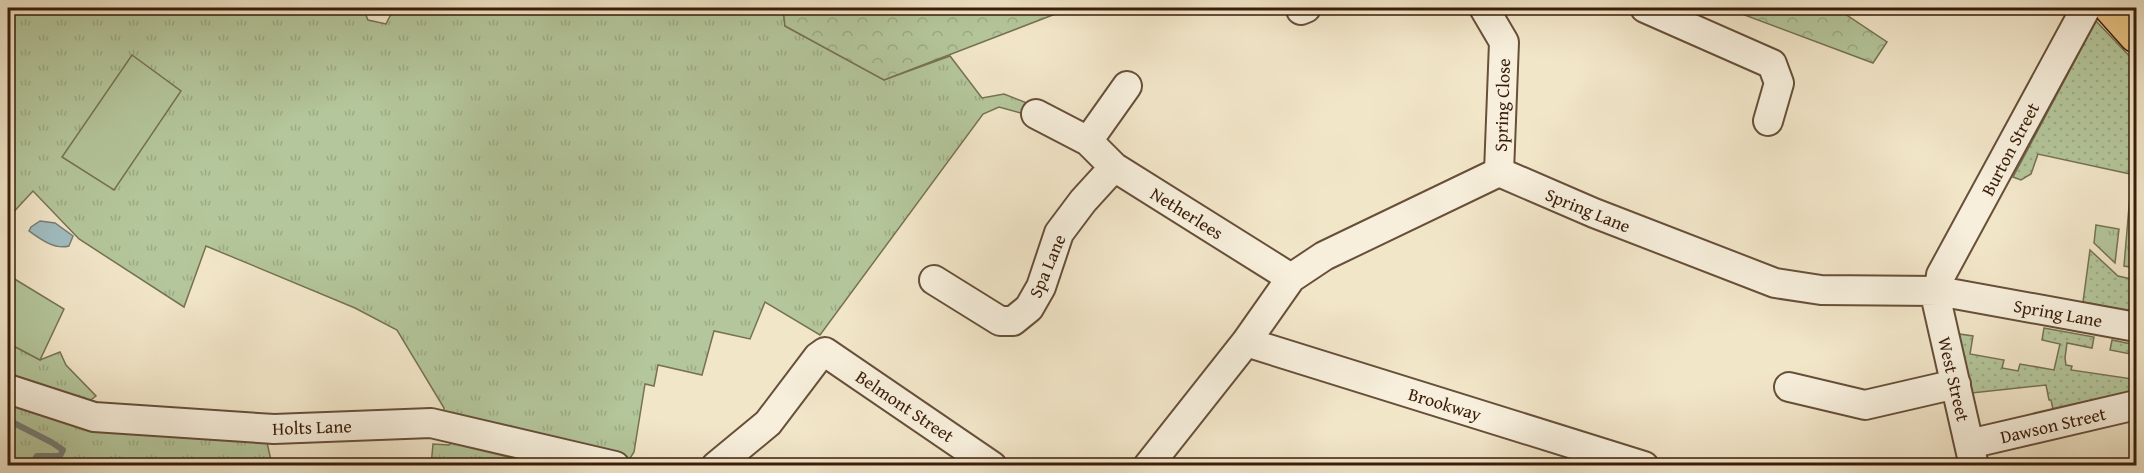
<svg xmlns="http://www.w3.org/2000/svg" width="2144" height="473" font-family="'Gentium Book Plus',serif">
	<defs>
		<pattern id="grass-tufts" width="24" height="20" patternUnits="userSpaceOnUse" patternTransform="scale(1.5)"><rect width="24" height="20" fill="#b4c69b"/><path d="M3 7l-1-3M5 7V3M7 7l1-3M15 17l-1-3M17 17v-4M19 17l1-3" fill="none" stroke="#9caa84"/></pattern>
		<pattern id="forest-crowns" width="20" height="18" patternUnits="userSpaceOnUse" patternTransform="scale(1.5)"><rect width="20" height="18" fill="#b4c69b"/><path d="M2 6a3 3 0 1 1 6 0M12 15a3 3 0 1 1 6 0" fill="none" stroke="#9caa84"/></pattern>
		<pattern id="garden-dots" width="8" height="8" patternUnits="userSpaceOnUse" patternTransform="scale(1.5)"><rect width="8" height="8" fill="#b4c69b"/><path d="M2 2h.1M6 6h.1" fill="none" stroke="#9caa84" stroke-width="1.8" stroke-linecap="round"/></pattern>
	</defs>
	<rect width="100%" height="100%" fill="#f2e6c9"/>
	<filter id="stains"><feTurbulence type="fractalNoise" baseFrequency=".00333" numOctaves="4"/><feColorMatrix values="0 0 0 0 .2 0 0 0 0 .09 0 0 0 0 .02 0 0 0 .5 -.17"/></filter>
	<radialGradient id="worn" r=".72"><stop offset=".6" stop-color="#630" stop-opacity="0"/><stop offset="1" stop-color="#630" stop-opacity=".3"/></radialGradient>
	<!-- grass -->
	<path fill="url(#grass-tufts)" stroke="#767252" stroke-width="1.5" d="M 8,8 L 363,8 L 368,20 L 386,24 L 394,8 L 783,8 L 785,26 L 884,80 L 950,56 L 982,98 L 1004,94 L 1032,105 L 1028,115 L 999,107 L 983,114 L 820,335 L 765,302 L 750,339 L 714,331 L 702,375 L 658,365 L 654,386 L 645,384 L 634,452 L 629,460 L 443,414 L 444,408 L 397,330 L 355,308 L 206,246 L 184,307 L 79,239 L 33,191 L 8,218 Z
		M 2131,183 L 2136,186 L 2136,268 L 2124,266 Z
		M 2096,225 L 2119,229 L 2115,263 L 2094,243 Z
		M 8,343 L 40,360 L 60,352 L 66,365 L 96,396 L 80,408 L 8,385 Z
		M 8,400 L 266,438 L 272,465 L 8,466 Z
		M 463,435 L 586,466 L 431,466 L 433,444 L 449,445 Z"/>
	<!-- forest -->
	<path fill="url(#forest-crowns)" stroke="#767252" stroke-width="1.5" d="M 783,8 L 1071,8 L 884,80 L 785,26 Z
		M 1726,8 L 1836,8 L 1887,42 L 1873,63 Z"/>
	<!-- garden -->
	<path fill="url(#garden-dots)" stroke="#767252" stroke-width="1.5" d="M 2096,21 L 2136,63 L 2136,177 L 2130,174 L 2038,154 L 2031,174 L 2021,180 L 2013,177 Z
		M 2090,250 L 2118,276 L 2136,280 L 2136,312 L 2083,302 Z
		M 2044,328 L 2094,337 L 2092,348 L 2067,343 L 2065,358 L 2066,365 L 2072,366 L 2071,370 L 2132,379 L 2136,355 L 2110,350 L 2112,340 L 2136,345 L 2136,391 L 2053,409 L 2051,400 L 2049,400 L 2046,385 L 1972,393 L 1959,334 L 1973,336 L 1970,354 L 2004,360 L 2002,368 L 2018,371 L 2020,364 L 2054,370 L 2060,344 L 2042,340 Z"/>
	<!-- pitch -->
	<path fill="#b4c69b" stroke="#767252" stroke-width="1.5" d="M 132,55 L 181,91 L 114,190 L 62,157 Z
		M 8,275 L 64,309 L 40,360 L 8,343 Z"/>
	<!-- water -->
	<path fill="#a0bdc1" stroke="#777d77" stroke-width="1.5" d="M 40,221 L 55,223 L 73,236 L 69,246 C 55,250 40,239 29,231 L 31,227 Z"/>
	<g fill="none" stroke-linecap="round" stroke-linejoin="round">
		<!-- stream -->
		<path stroke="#777d77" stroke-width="6" d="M 8,420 L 51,442 L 63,450 L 60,456 L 37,456 L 30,466"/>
		<defs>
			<path id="minor" d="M 1484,8 L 1504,42 L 1499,172
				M 1645,8 L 1772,64 L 1779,83 L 1768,121
				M 1301,10 L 1306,8
				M 1036,114 L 1088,141 L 1114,167 L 1291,278
				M 1088,141 L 1127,86
				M 934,280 L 1000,321 L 1013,321 L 1029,308 L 1041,287 L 1059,233 L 1083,201 L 1114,167
				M 1246,342 L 1644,466
				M 1789,387 L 1865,405 L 1956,384
				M 8,389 L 94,417 L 274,429 L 431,423 L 615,466
				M 1969,444 L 2136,405
				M 716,466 L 768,423 L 818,357 L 825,352 L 992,466
				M 1148,466 L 1246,342 L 1291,278 L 1324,256 L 1499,172 L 1594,213 L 1775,283 L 1821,290 L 1938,291 L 2136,327
				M 1974,466 L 1937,303 L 1941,275 L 2086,8"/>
			<path id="major" d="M 2111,8 L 2136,36"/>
		</defs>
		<!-- minor casing -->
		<use href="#minor" stroke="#674f39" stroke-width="32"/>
		<!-- major casing -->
		<use href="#major" stroke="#391d09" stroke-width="36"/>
		<!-- minor -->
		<use href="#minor" stroke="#f7efdc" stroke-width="28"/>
		<!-- major -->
		<use href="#major" stroke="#e9c384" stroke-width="33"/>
	</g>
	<g text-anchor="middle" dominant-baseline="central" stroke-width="4.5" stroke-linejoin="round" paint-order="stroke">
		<!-- street labels -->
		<g font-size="18" fill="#391d09" stroke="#f7efdc">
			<text transform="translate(1502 105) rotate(-88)">Spring Close</text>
			<text transform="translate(2010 149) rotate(-62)">Burton Street</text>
			<text transform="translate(1588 210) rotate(22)">Spring Lane</text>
			<text transform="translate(1187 213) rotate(32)">Netherlees</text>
			<text transform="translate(1047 266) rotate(-67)">Spa Lane</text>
			<text transform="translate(2058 313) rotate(10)">Spring Lane</text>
			<text transform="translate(1954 379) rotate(77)">West Street</text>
			<text transform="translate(1445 404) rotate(17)">Brookway</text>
			<text transform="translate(905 406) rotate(34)">Belmont Street</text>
			<text transform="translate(2053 425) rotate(-13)">Dawson Street</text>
			<text transform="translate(312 427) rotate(-2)">Holts Lane</text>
		</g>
	</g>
	<!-- margin -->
	<rect width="2144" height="473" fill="none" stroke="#f2e6c9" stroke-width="30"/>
	<rect x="9" y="9" width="2126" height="455" fill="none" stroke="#391d09" stroke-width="3"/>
	<rect x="15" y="15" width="2114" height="443" fill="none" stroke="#391d09" stroke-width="1.5"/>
	<rect width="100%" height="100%" filter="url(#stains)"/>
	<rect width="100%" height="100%" fill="url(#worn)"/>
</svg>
